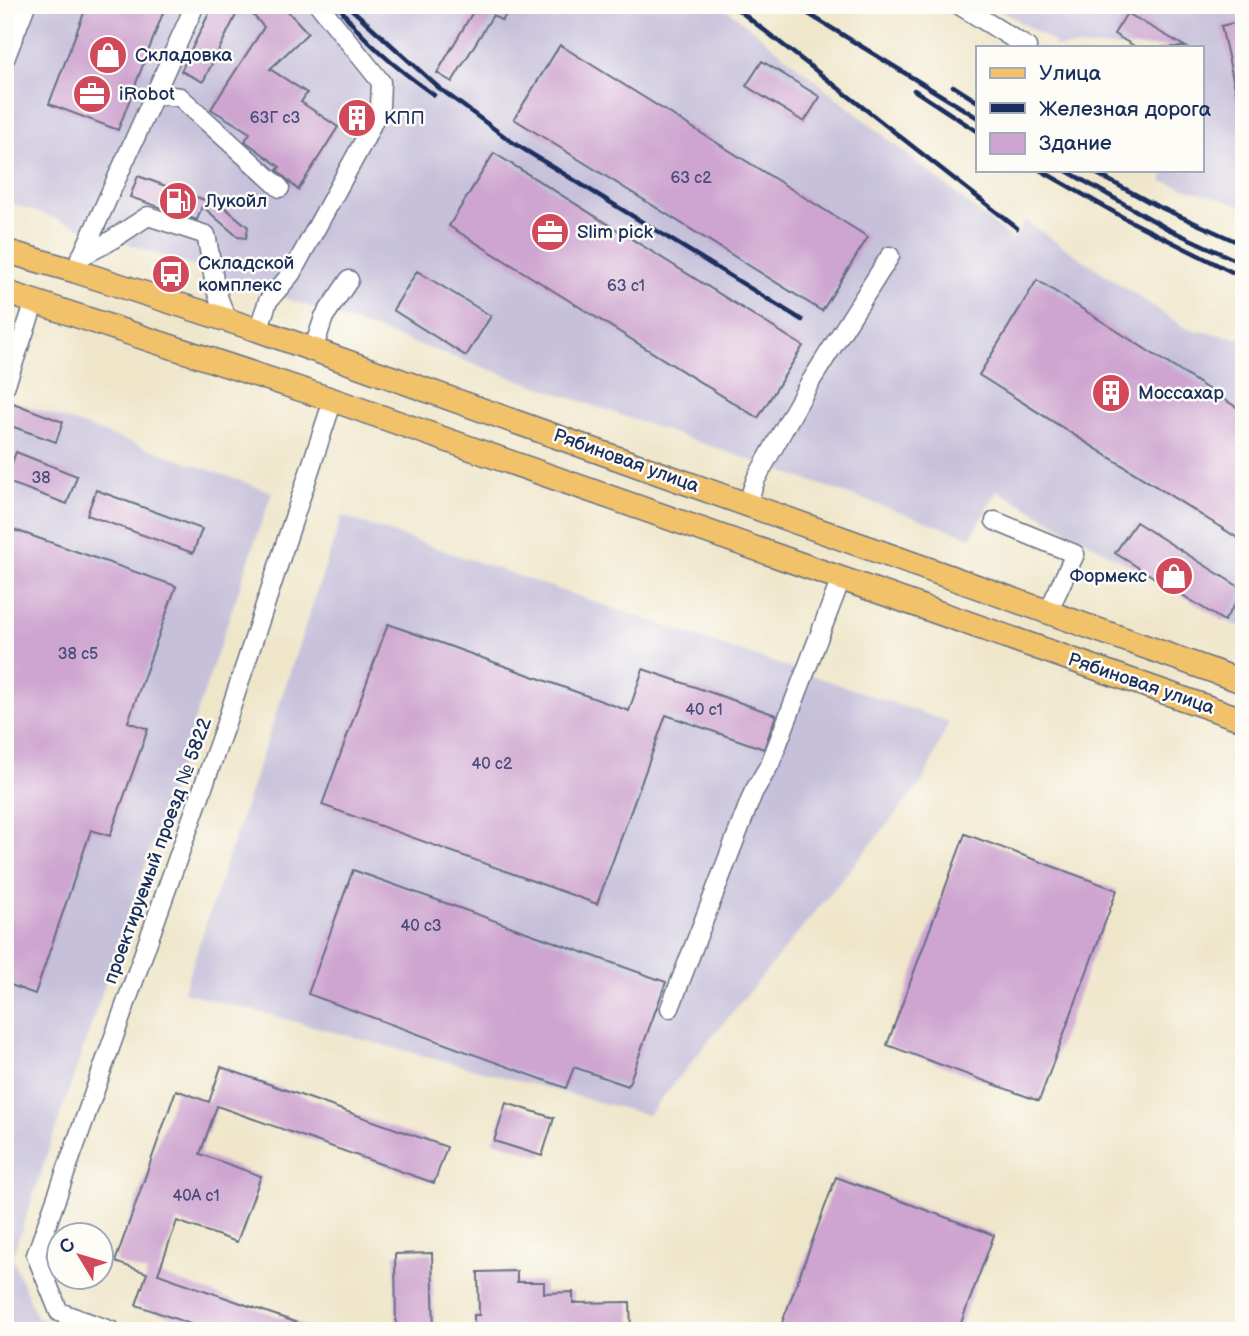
<svg xmlns="http://www.w3.org/2000/svg" width="1249" height="1336" font-family="'Balsamiq Sans',sans-serif">
	<rect width="100%" height="100%" fill="#fdfcf7"/>
	<filter id="ink" filterUnits="userSpaceOnUse"><feTurbulence type="fractalNoise" baseFrequency=".0143" numOctaves="2"/><feDisplacementMap in="SourceGraphic" scale="14" xChannelSelector="R" yChannelSelector="G"/><feConvolveMatrix kernelMatrix="1 2 1 2 8 2 1 2 1" color-interpolation-filters="sRGB"/></filter>
	<filter id="wash" filterUnits="userSpaceOnUse"><feTurbulence type="fractalNoise" baseFrequency=".00686" numOctaves="4" result="noise"/><feDisplacementMap in="SourceGraphic" scale="28" xChannelSelector="R" yChannelSelector="G"/><feGaussianBlur stdDeviation="1.57" result="paint"/><feColorMatrix in="noise" values="0 0 0 0 0 0 0 0 0 0 0 0 0 0 0 0 0 1.4 0 .05"/><feComposite in="paint" operator="in"/></filter>
	<g filter="url(#wash)">
		<rect width="100%" height="100%" fill="#efe6ca"/>
		<!-- industrial -->
		<path fill="#c6c0da" d="M 19,5 L 722,5 L 1013,240 L 1025,221 L 1187,329 L 1244,339 L 1244,626 L 1234,625 L 997,490 L 971,537 L 5,201 L 5,39 Z
			M 992,5 L 1244,5 L 1244,206 L 1162,181 L 1165,172 L 1161,170 L 1202,170 L 1202,47 L 1053,47 L 1055,43 Z
			M 5,398 L 272,492 L 12,1258 L 37,1318 L 70,1331 L 5,1331 Z
			M 342,516 L 949,722 L 923,781 L 648,1115 L 183,992 Z"/>
		<g id="blocks">
			<!-- building -->
			<path fill="#cea4d0" d="M 87,5 L 166,5 L 118,130 L 49,104 Z
				M 213,5 L 241,5 L 203,82 L 181,71 Z
				M 244,5 L 282,5 L 308,33 L 270,69 L 307,93 L 301,102 L 338,127 L 298,190 L 277,170 L 280,167 L 245,141 L 250,133 L 211,109 L 264,27 Z
				M 477,5 L 512,5 L 502,21 L 493,15 L 452,82 L 437,73 Z
				M 1127,13 L 1186,47 L 1136,47 L 1114,34 Z
				M 1244,20 L 1244,104 L 1239,105 L 1221,26 Z
				M 560,45 L 868,237 L 822,311 L 514,119 Z
				M 762,61 L 820,97 L 804,122 L 746,86 Z
				M 494,153 L 803,346 L 758,418 L 449,226 Z
				M 138,176 L 224,207 L 248,227 L 246,238 L 238,237 L 202,206 L 197,220 L 130,197 Z
				M 417,271 L 491,316 L 466,356 L 393,310 Z
				M 1037,280 L 1244,412 L 1244,542 L 979,375 Z
				M 5,400 L 63,422 L 56,442 L 8,425 L 8,421 L 5,420 Z
				M 16,452 L 77,476 L 67,504 L 5,481 Z
				M 96,490 L 202,529 L 193,553 L 87,515 Z
				M 1136,522 L 1244,590 L 1224,621 L 1115,553 Z
				M 15,530 L 176,586 L 128,722 L 148,729 L 110,836 L 91,830 L 35,994 L 5,983 L 5,559 Z
				M 388,624 L 629,711 L 643,669 L 776,715 L 764,749 L 666,715 L 597,904 L 322,805 Z
				M 965,834 L 1117,890 L 1039,1101 L 887,1045 Z
				M 353,870 L 666,982 L 628,1086 L 574,1067 L 566,1088 L 308,994 Z
				M 221,1067 L 447,1147 L 434,1183 L 217,1106 L 200,1154 L 261,1176 L 237,1242 L 177,1221 L 158,1274 L 315,1329 L 315,1331 L 210,1331 L 136,1305 L 147,1273 L 115,1262 L 176,1090 L 209,1102 Z
				M 506,1103 L 554,1118 L 542,1156 L 494,1141 Z
				M 836,1177 L 994,1235 L 958,1331 L 779,1331 Z
				M 432,1253 L 434,1331 L 396,1331 L 395,1254 Z
				M 517,1271 L 517,1282 L 544,1282 L 544,1293 L 573,1292 L 573,1303 L 630,1302 L 631,1331 L 474,1331 L 474,1315 L 479,1315 L 478,1272 Z"/>
		</g>
	</g>
	<g filter="url(#ink)">
		<use href="#blocks" fill-opacity="0" stroke="#656f84" stroke-width="2"/>
		<g fill="none" stroke-linecap="round" stroke-linejoin="round">
			<defs>
				<path id="minor" d="M 959,5 L 1027,47
					M 5,59 L 26,5
					M 154,94 L 180,97 L 280,188
					M 80,257 L 107,243 L 148,216 L 206,235 C 213,264 212,296 230,321
					M 75,271 L 195,5
					M 258,330 L 268,301 L 291,274 L 365,139 L 380,107 L 381,82 L 319,5
					M 313,350 L 324,317 L 349,280
					M 5,387 L 35,302
					M 747,504 L 756,479 L 809,384 L 890,256
					M 995,521 L 1075,554 L 1048,612
					M 670,1008 L 753,793 L 770,764 L 841,579
					M 112,1331 L 59,1312 L 36,1255 L 226,723 L 333,400"/>
				<path id="major" d="M 5,251 L 75,271 L 258,330 L 1244,682
					M 5,292 L 333,400 L 1244,720"/>
			</defs>
			<!-- minor casing -->
			<use href="#minor" stroke="#656f84" stroke-width="21"/>
			<!-- major casing -->
			<use href="#major" stroke="#656f84" stroke-width="26"/>
			<!-- minor -->
			<use href="#minor" stroke="#fff" stroke-width="18"/>
			<!-- major -->
			<use href="#major" stroke="#f2c26a" stroke-width="23"/>
			<!-- rail -->
			<path stroke="#1b2f5e" stroke-width="4.5" d="M 338,5 C 362,41 399,70 434,95
				M 347,5 L 439,88 L 512,142 L 802,320
				M 732,5 L 1017,228
				M 794,5 L 978,118
				M 953,86 L 978,102
				M 914,90 L 978,132
				M 1040,170 L 1126,219 L 1244,278
				M 1065,170 L 1168,229 L 1244,264
				M 1090,170 L 1155,205 L 1244,245"/>
		</g>
	</g>
	<!-- icons -->
	<defs>
		<symbol id="shop-disc" viewBox="-11 -11 22 22"><circle r="9.5" fill="#d1495b" stroke="#fdfcf7"/><path d="M-5-2.5h2.3a2.7 3.5 0 0 1 5.4 0H5L5.5 6h-11ZM-1.5-2.5h3a1.5 2.3 0 0 0-3 0Z" fill="#fff"/></symbol>
		<symbol id="office-disc" viewBox="-11 -11 22 22"><circle r="9.5" fill="#d1495b" stroke="#fdfcf7"/><path d="M-6-3h4V-5.5h4V-3h4V5H-6ZM-1-4.5V-3h2v-1.5ZM-6 0V1H6V0Z" fill="#fff"/></symbol>
		<symbol id="building-disc" viewBox="-11 -11 22 22"><circle r="9.5" fill="#d1495b" stroke="#fdfcf7"/><path d="M-4-6H4V6H1V3H-1V6H-4ZM-2.5-4.3h1.7v1.8h-1.7ZM.8-4.3h1.7v1.8H.8ZM-2.5-1h1.7V.8h-1.7ZM.8-1h1.7V.8H.8Z" fill="#fff"/></symbol>
		<symbol id="fuel-disc" viewBox="-11 -11 22 22"><circle r="9.5" fill="#d1495b" stroke="#fdfcf7"/><path d="M-5.5-6h7V0h2V4h1.3V-2.5L3-4.5l.8-.8L6-3V5H2.5V1h-1V6h-7ZM-4.2-4.7v3.2H.2V-4.7Z" fill="#fff"/></symbol>
		<symbol id="bus-disc" viewBox="-11 -11 22 22"><circle r="9.5" fill="#d1495b" stroke="#fdfcf7"/><path d="M-5-6H5V4H4V6H2V4H-2V6H-4V4H-5ZM-3.5-4V0h7V-4ZM-3.5 1.2v1.5H-2V1.2ZM2 1.2v1.5H3.5V1.2Z" fill="#fff"/></symbol>
	</defs>
	<g fill-rule="evenodd">
		<use href="#shop-disc" x="86" y="33" width="44" height="44"/>
		<use href="#office-disc" x="70" y="72" width="44" height="44"/>
		<use href="#building-disc" x="335" y="96" width="44" height="44"/>
		<use href="#fuel-disc" x="156" y="179" width="44" height="44"/>
		<use href="#office-disc" x="528" y="210" width="44" height="44"/>
		<use href="#bus-disc" x="149" y="252" width="44" height="44"/>
		<use href="#building-disc" x="1089" y="371" width="44" height="44"/>
		<use href="#shop-disc" x="1152" y="554" width="44" height="44"/>
	</g>
	<g text-anchor="middle" dominant-baseline="central" stroke-width="5" stroke-linejoin="round" paint-order="stroke">
		<!-- number labels -->
		<g font-size="16" fill="#484c7a">
			<text x="275" y="118">63Г с3</text>
			<text x="691" y="178">63 с2</text>
			<text x="626" y="286">63 с1</text>
			<text x="41" y="478">38</text>
			<text x="78" y="654">38 с5</text>
			<text x="704" y="710">40 с1</text>
			<text x="492" y="764">40 с2</text>
			<text x="421" y="926">40 с3</text>
			<text x="196" y="1196">40А с1</text>
		</g>
		<!-- poi labels -->
		<g font-size="19" fill="#1b2f5e" stroke="#fdfcf7" text-anchor="start">
			<text x="135" y="55">Складовка</text>
			<text x="119" y="94">iRobot</text>
			<text x="384" y="118">КПП</text>
			<text x="205" y="201">Лукойл</text>
			<text x="577" y="232">Slim pick</text>
			<text x="198" y="263">Складской<tspan x="198" dy="22">комплекс</tspan></text>
			<text x="1138" y="393">Моссахар</text>
			<text x="1147" y="576" text-anchor="end">Формекс</text>
		</g>
		<!-- street labels -->
		<g font-size="19" fill="#1b2f5e" stroke="#fdfcf7">
			<text transform="translate(626 461) rotate(20)">Рябиновая улица</text>
			<text transform="translate(1141 684) rotate(19)">Рябиновая улица</text>
			<text transform="translate(158 851) rotate(-70)">проектируемый проезд № 5822</text>
		</g>
	</g>
	<!-- margin -->
	<rect width="1249" height="1336" fill="none" stroke="#fdfcf7" stroke-width="28"/>
	<!-- legend -->
	<rect x="976" y="46" width="228" height="126" fill="#fdfcf7" stroke="#a3aaba" stroke-width="2"/>
	<rect x="990" y="68" width="35" height="10" fill="#f2c26a" stroke="#a3aaba" stroke-width="2"/>
	<text x="1039" y="80" font-size="21" fill="#1b2f5e">Улица</text>
	<rect x="990" y="103" width="35" height="10" fill="#1b2f5e" stroke="#a3aaba" stroke-width="2"/>
	<text x="1039" y="116" font-size="21" fill="#1b2f5e">Железная дорога</text>
	<rect x="990" y="133" width="35" height="21" fill="#cea4d0" stroke="#a3aaba" stroke-width="2"/>
	<text x="1039" y="150" font-size="21" fill="#1b2f5e">Здание</text>
	<!-- north arrow -->
	<g transform="translate(80 1256) rotate(308)"><circle r="33" fill="#fdfcf7" stroke="#a3aaba" stroke-width="2"/>
	<path d="M0-5L12 26L0 18L-12 26Z" fill="#d1495b"/>
	<text y="-10" font-size="19" font-weight="bold" text-anchor="middle" fill="#1b2f5e">С</text>
	</g>
</svg>
